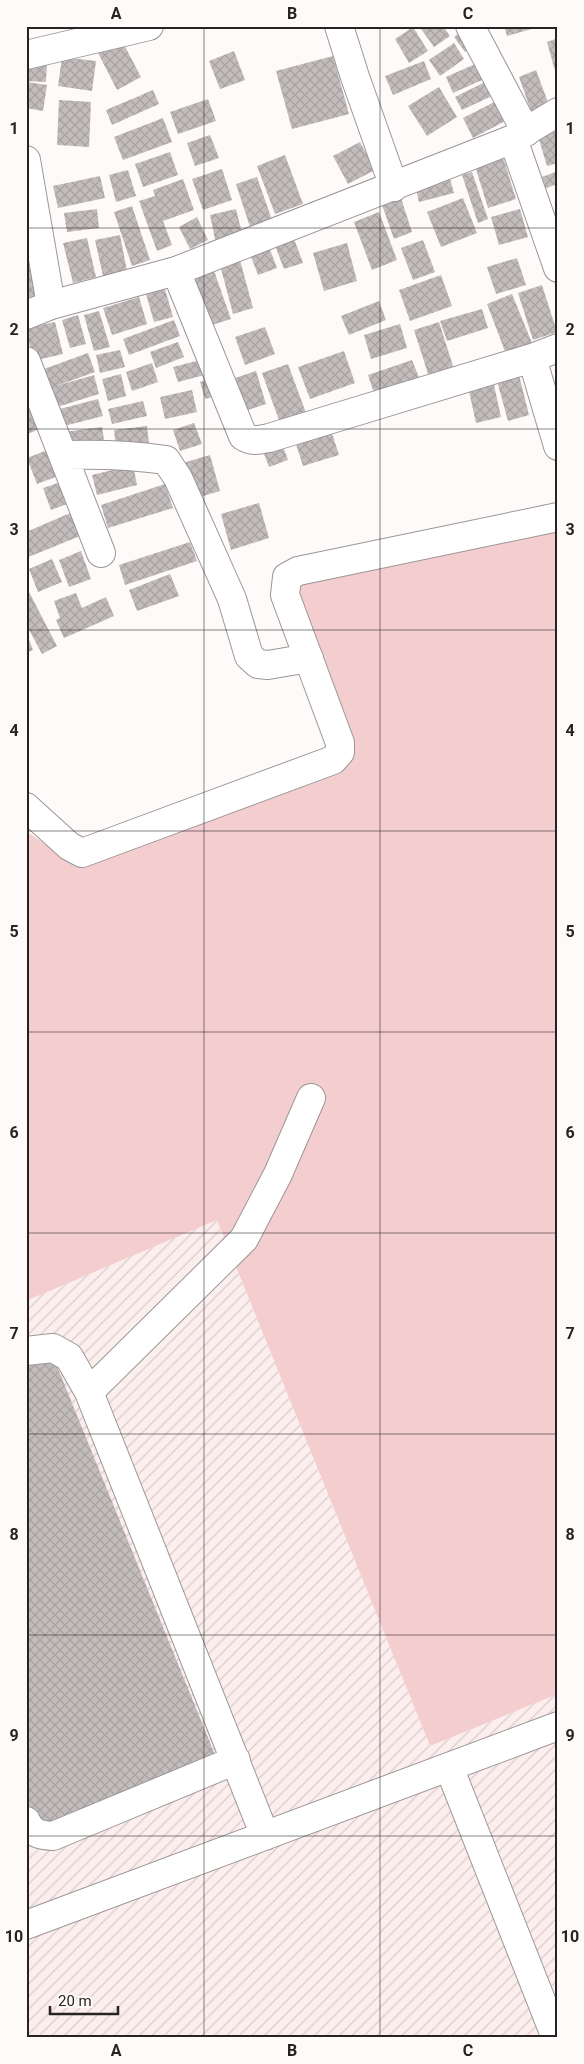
<svg xmlns="http://www.w3.org/2000/svg" width="584" height="2064" font-family="Roboto,sans-serif">
	<defs>
		<pattern id="industrial-furrows" width="10" height="10" patternUnits="userSpaceOnUse" patternTransform="scale(1.25)"><rect width="10" height="10" fill="#fdeeee"/><path d="M-1 1l2-2M0 10L10 0M9 11l2-2" fill="none" stroke="#d9cccc"/></pattern>
		<pattern id="building-cross-hatch" width="8" height="8" patternUnits="userSpaceOnUse" patternTransform="scale(1.25)"><rect width="8" height="8" fill="#c3bcbc"/><path d="M0 0l8 8M0 8l8-8" fill="none" stroke="#a7a1a1"/></pattern>
	</defs>
	<rect width="100%" height="100%" fill="#fefafa"/>
	<!-- industrial -->
	<path fill="url(#industrial-furrows)" d="M 217,1220 L 430,1746 L 558,1694 L 558,2038 L 26,2038 L 26,1301 Z"/>
	<!-- grass -->
	<path fill="#f4cdcf" d="M 558,523 L 558,1694 L 430,1746 L 217,1220 L 26,1301 L 26,831 L 77,866 L 351,748 L 290,587 Z"/>
	<!-- building -->
	<path fill="url(#building-cross-hatch)" d="M 419,26 L 443,26 L 450,36 L 434,47 Z
		M 504,26 L 538,26 L 538,27 L 507,36 Z
		M 413,27 L 428,51 L 409,63 L 395,39 Z
		M 467,28 L 477,43 L 465,52 L 454,37 Z
		M 120,37 L 141,77 L 117,90 L 96,49 Z
		M 558,38 L 558,78 L 557,78 L 547,42 Z
		M 454,43 L 464,59 L 440,76 L 429,60 Z
		M 234,51 L 245,80 L 220,89 L 209,61 Z
		M 333,56 L 349,114 L 292,129 L 276,71 Z
		M 62,57 L 96,61 L 92,91 L 58,86 Z
		M 484,60 L 491,76 L 453,93 L 446,77 Z
		M 26,61 L 47,61 L 46,82 L 26,81 Z
		M 424,61 L 431,79 L 393,95 L 385,76 Z
		M 536,70 L 549,105 L 531,111 L 519,77 Z
		M 487,81 L 494,95 L 462,110 L 455,97 Z
		M 27,82 L 47,85 L 43,111 L 26,108 Z
		M 439,87 L 457,117 L 427,136 L 408,106 Z
		M 153,90 L 159,104 L 112,125 L 106,110 Z
		M 506,96 L 515,116 L 473,138 L 463,118 Z
		M 208,99 L 216,121 L 178,134 L 170,112 Z
		M 59,100 L 91,102 L 89,147 L 57,145 Z
		M 163,118 L 172,142 L 123,160 L 114,137 Z
		M 558,127 L 558,163 L 547,166 L 537,133 Z
		M 210,135 L 219,158 L 195,166 L 187,143 Z
		M 360,142 L 375,170 L 348,184 L 333,156 Z
		M 170,152 L 178,175 L 143,187 L 135,164 Z
		M 285,155 L 303,204 L 275,214 L 257,166 Z
		M 503,157 L 516,199 L 488,208 L 475,166 Z
		M 222,169 L 232,200 L 203,210 L 192,179 Z
		M 128,170 L 136,196 L 116,202 L 109,175 Z
		M 558,171 L 558,184 L 546,188 L 542,177 Z
		M 472,172 L 488,219 L 478,223 L 462,175 Z
		M 449,175 L 454,193 L 419,202 L 415,184 Z
		M 100,176 L 105,198 L 58,208 L 53,186 Z
		M 257,177 L 273,223 L 251,230 L 236,184 Z
		M 183,179 L 194,210 L 163,221 L 172,245 L 157,251 L 139,201 L 155,196 L 153,190 Z
		M 399,192 L 412,232 L 394,239 L 380,199 Z
		M 463,198 L 477,233 L 441,247 L 427,212 Z
		M 132,206 L 150,260 L 132,266 L 114,212 Z
		M 97,209 L 99,228 L 67,232 L 64,213 Z
		M 236,209 L 243,237 L 216,244 L 210,215 Z
		M 520,209 L 528,237 L 499,245 L 491,217 Z
		M 379,212 L 397,260 L 372,270 L 354,222 Z
		M 197,217 L 208,240 L 190,249 L 179,227 Z
		M 120,235 L 127,271 L 103,276 L 95,240 Z
		M 293,236 L 303,263 L 284,269 L 274,243 Z
		M 87,238 L 96,277 L 73,283 L 63,243 Z
		M 423,240 L 435,272 L 413,280 L 401,248 Z
		M 347,243 L 357,281 L 324,291 L 313,253 Z
		M 269,247 L 277,268 L 258,275 L 250,254 Z
		M 517,258 L 526,285 L 496,294 L 487,267 Z
		M 240,260 L 253,308 L 233,314 L 220,265 Z
		M 37,267 L 43,294 L 26,298 L 26,269 Z
		M 213,268 L 231,319 L 209,326 L 192,276 Z
		M 441,275 L 452,306 L 410,321 L 399,290 Z
		M 542,285 L 557,332 L 533,340 L 518,293 Z
		M 165,289 L 173,317 L 154,322 L 146,294 Z
		M 512,294 L 532,343 L 506,354 L 487,304 Z
		M 139,297 L 147,324 L 112,335 L 103,308 Z
		M 379,301 L 386,320 L 349,335 L 341,316 Z
		M 482,309 L 488,328 L 447,341 L 440,321 Z
		M 99,311 L 110,347 L 94,351 L 84,315 Z
		M 78,315 L 86,344 L 70,348 L 62,320 Z
		M 174,320 L 180,336 L 129,355 L 123,339 Z
		M 55,322 L 63,354 L 33,361 L 26,328 Z
		M 439,322 L 454,369 L 429,377 L 414,330 Z
		M 400,324 L 407,348 L 371,359 L 364,335 Z
		M 265,327 L 275,354 L 245,365 L 235,337 Z
		M 178,342 L 184,357 L 156,368 L 150,352 Z
		M 120,350 L 125,367 L 100,373 L 96,355 Z
		M 344,351 L 355,383 L 310,399 L 298,367 Z
		M 88,353 L 95,372 L 56,386 L 94,375 L 99,394 L 57,407 L 44,369 Z
		M 208,358 L 212,373 L 178,382 L 173,367 Z
		M 412,360 L 420,380 L 375,396 L 368,375 Z
		M 152,363 L 158,382 L 132,391 L 126,372 Z
		M 288,364 L 306,413 L 280,423 L 262,373 Z
		M 256,371 L 266,404 L 245,411 L 235,378 Z
		M 121,374 L 126,396 L 108,401 L 102,379 Z
		M 519,375 L 529,415 L 508,421 L 497,381 Z
		M 218,377 L 223,394 L 205,399 L 200,382 Z
		M 494,385 L 501,417 L 476,423 L 469,391 Z
		M 192,390 L 197,412 L 165,419 L 160,397 Z
		M 98,399 L 103,416 L 60,427 L 56,410 Z
		M 143,401 L 147,416 L 112,424 L 108,409 Z
		M 30,406 L 41,428 L 26,435 L 26,408 Z
		M 194,423 L 202,444 L 180,451 L 173,430 Z
		M 147,426 L 149,444 L 116,447 L 114,430 Z
		M 102,427 L 105,446 L 67,451 L 64,432 Z
		M 330,427 L 339,455 L 303,466 L 294,438 Z
		M 281,441 L 288,460 L 269,467 L 262,448 Z
		M 50,449 L 61,475 L 37,484 L 27,458 Z
		M 210,455 L 220,491 L 193,499 L 183,463 Z
		M 133,465 L 137,485 L 97,495 L 92,475 Z
		M 67,480 L 75,501 L 51,510 L 43,488 Z
		M 165,484 L 173,508 L 108,528 L 101,505 Z
		M 259,503 L 269,538 L 231,550 L 221,514 Z
		M 75,511 L 85,534 L 26,558 L 26,532 Z
		M 190,542 L 197,561 L 125,585 L 119,565 Z
		M 81,551 L 91,579 L 69,587 L 59,560 Z
		M 52,559 L 62,582 L 38,592 L 29,569 Z
		M 170,574 L 179,596 L 137,611 L 129,590 Z
		M 26,586 L 57,646 L 42,654 L 26,624 Z
		M 76,593 L 82,608 L 106,597 L 114,616 L 64,638 L 56,620 L 60,618 L 54,601 Z
		M 26,632 L 33,650 L 26,653 Z
		M 52,1354 L 215,1755 L 38,1827 L 26,1798 L 26,1365 Z"/>
	<g fill="none" stroke-linecap="round" stroke-linejoin="round">
		<defs>
			<path id="minor" d="M 339,26 L 355,77 L 394,187
				M 470,26 L 526,132
				M 26,55 L 149,26
				M 513,139 L 558,268
				M 26,160 L 51,305
				M 176,271 L 243,436 C 252,442 259,440 269,438 L 532,358
				M 26,315 L 51,305 L 176,271 L 513,139 L 558,112
				M 558,348 L 532,358 L 558,446
				M 26,361 L 101,553
				M 64,455 C 99,454 132,455 166,460 L 178,478 L 232,599 L 249,656 L 258,664 L 268,665 L 309,658
				M 26,807 L 69,846 L 82,853 L 333,760 L 340,752 L 340,743 L 285,595 L 287,577 L 298,571 L 558,517
				M 26,1351 L 53,1348 L 69,1357 L 89,1392 L 265,1836
				M 89,1392 L 244,1239 L 278,1174 L 311,1098
				M 449,1767 L 556,2038
				M 26,1821 C 32,1834 40,1835 53,1836 L 236,1760
				M 26,1925 L 558,1726"/>
		</defs>
		<!-- minor casing -->
		<use href="#minor" stroke="#9c9696" stroke-width="30"/>
		<!-- minor -->
		<use href="#minor" stroke="#fff" stroke-width="28"/>
	</g>
	<!-- grid -->
	<path fill="none" stroke="#262323" stroke-width="1" stroke-opacity="0.55" d="M 204,26 L 204,2038M 380,26 L 380,2038M 26,228 L 558,228M 26,429 L 558,429M 26,630 L 558,630M 26,831 L 558,831M 26,1032 L 558,1032M 26,1233 L 558,1233M 26,1434 L 558,1434M 26,1635 L 558,1635M 26,1836 L 558,1836"/>
	<!-- border -->
	<rect width="584" height="2064" fill="none" stroke="#fefafa" stroke-width="55"/>
	<!-- scale -->
	<path d="M50 2006v8h68v-8" fill="none" stroke="#262323" stroke-width="2.5"/>
	<text x="58" y="2006" font-size="15" fill="#262323" stroke="#fefafa" stroke-width="4" paint-order="stroke">20 m</text>
	<rect x="28" y="28" width="528" height="2008" fill="none" stroke="#262323" stroke-width="2"/>
	<g font-size="16" text-anchor="middle" font-weight="bold" fill="#262323">
		<text x="116" y="19">A</text>
		<text x="292" y="19">B</text>
		<text x="468" y="19">C</text>
		<text x="14" y="134">1</text>
		<text x="570" y="134">1</text>
		<text x="14" y="335">2</text>
		<text x="570" y="335">2</text>
		<text x="14" y="535">3</text>
		<text x="570" y="535">3</text>
		<text x="14" y="736">4</text>
		<text x="570" y="736">4</text>
		<text x="14" y="937">5</text>
		<text x="570" y="937">5</text>
		<text x="14" y="1138">6</text>
		<text x="570" y="1138">6</text>
		<text x="14" y="1339">7</text>
		<text x="570" y="1339">7</text>
		<text x="14" y="1540">8</text>
		<text x="570" y="1540">8</text>
		<text x="14" y="1741">9</text>
		<text x="570" y="1741">9</text>
		<text x="14" y="1942">10</text>
		<text x="570" y="1942">10</text>
		<text x="116" y="2056">A</text>
		<text x="292" y="2056">B</text>
		<text x="468" y="2056">C</text>
	</g>
</svg>
